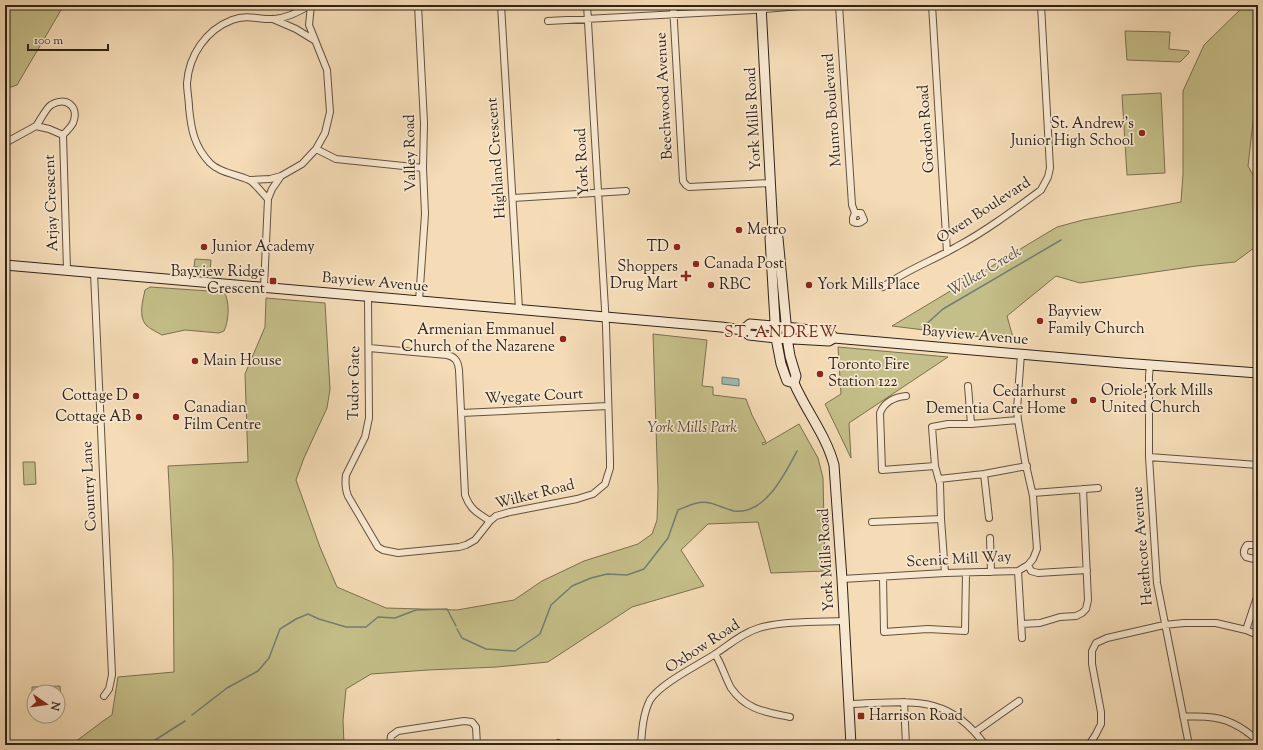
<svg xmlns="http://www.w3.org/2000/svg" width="1263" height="750" font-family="'Sorts Mill Goudy',serif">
	<rect width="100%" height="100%" fill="#f5dcb6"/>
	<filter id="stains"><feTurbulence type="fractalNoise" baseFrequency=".005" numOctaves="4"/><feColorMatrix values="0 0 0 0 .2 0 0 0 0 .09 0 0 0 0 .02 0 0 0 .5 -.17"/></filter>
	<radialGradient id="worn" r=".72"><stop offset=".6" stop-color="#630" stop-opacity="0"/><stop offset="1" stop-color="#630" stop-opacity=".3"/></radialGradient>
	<!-- green -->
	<path fill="#c4be88" stroke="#7a7051" d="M 5,5 L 64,5 L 17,85 L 5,89 Z
		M 1245,5 L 1258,5 L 1258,92 L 1256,96 L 1248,166 L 1258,184 L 1258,245 L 1235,262 L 1196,266 L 1080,283 L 1056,276 L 1007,316 L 1014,341 L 892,326 L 1057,227 L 1083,220 L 1181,202 L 1183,174 L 1183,91 L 1204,45 Z
		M 1125,31 L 1170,32 L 1169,49 L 1189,51 L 1189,53 L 1180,62 L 1127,60 Z
		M 1161,93 L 1165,173 L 1127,175 L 1122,95 Z
		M 195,259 L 211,260 L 210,271 L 198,270 L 198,267 L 194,267 Z
		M 150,287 L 224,292 C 230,301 229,321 224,331 L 219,333 L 185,330 L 162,335 C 157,332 150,329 146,325 C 138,316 143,300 145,290 Z
		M 266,298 L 325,303 L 330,389 L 327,408 L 304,458 L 296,480 L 320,547 L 337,587 L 386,608 L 457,610 L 514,600 L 542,581 L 584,561 L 638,544 L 652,534 L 657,520 L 658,490 L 653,334 L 707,340 L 702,386 L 713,387 L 713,395 L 746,399 L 752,415 L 766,442 L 762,443 L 763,445 L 799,424 L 818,458 L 823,478 L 825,571 L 771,573 L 758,522 L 708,524 L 681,550 L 704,586 L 632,607 L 548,662 L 497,667 L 428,670 L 371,674 L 346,689 L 343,720 L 344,745 L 71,745 L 103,721 L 112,715 L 118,677 L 174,672 L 173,560 L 168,466 L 248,462 L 245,374 L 265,327 Z
		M 838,347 L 948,357 L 849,423 L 851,458 L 825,404 L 841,394 Z
		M 23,462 L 35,462 L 36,484 L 24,485 Z
		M 60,686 L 61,700 L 58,700 L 58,692 L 34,692 L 34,701 L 32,701 L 32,687 Z"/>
	<!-- water -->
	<path fill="#9dbab2" stroke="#717e75" d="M 722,377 L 739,379 L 739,386 L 722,384 Z"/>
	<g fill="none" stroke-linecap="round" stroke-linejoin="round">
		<!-- stream -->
		<path stroke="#717e75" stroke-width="1.5" d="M 923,327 L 943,309 L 1061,240
			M 457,629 L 462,638 L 486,649 L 515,651 L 540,634 L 551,605 L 572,586 L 591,578 L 607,574 L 627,575 L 644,569 L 668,538 L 678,510 C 688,506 699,500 710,503 C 718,505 726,509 734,511 C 765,515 785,474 797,451
			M 192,715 L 227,688 L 258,671 L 269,658 L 280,629 L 296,619 L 308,614 L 319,619 L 346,627 L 366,627 L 378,617 L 395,618 L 416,610 L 447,609 L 456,626
			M 151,745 L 152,742 L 185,721"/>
		<defs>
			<path id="street" d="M 418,5 L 424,123 L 423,168 L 425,214 L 419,301
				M 501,5 L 519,309
				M 673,5 L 683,181 L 686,185 L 689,187 L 771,183
				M 839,5 L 852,205 L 855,213 L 853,218 L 853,222 C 858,224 860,223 864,220 L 861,213 L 855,213
				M 932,5 L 947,252
				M 273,19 L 296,29 L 314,40
				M 548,21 L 754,10 L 812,5
				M 36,126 C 40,121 46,108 51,105 C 65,96 80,106 73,123 C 71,127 66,132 63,135 L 67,270
				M 5,143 L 36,126 L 49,129 L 63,135
				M 316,149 L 336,159 L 423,168
				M 250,180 L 270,179 L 281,176
				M 513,198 L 626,191
				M 268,199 L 272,189 L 281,176 L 302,164 L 316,149 L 325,133 L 330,112 L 327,70 L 309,25 L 311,5
				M 94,273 L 112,675 L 109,689 L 104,696
				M 264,287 L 268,199 C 263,194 254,182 249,180 C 236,174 220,173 210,163 C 194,146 191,129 189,107 C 189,100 187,91 187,83 C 189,55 206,30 232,20 C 249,14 259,20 274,19 C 288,18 299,11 311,5
				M 883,287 C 906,270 932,261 956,247 C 986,231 1014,210 1041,190 L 1048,177 L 1050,168 L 1041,5
				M 368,297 L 369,418 L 365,437 L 346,475 C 345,483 345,489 348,496 L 378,547 L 383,550 L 398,553 L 459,547 L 466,545 L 475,540 L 490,521 L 496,516 L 510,512 L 577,499 L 593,494 L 605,484 L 610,468 L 610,460 L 606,326 L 587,5
				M 369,348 L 447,355 C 456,357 458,362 459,370 L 465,495 C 470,509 477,513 490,521
				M 1150,365 L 1149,376 L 1149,457 L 1157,583 L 1189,745
				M 968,386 L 971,424
				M 906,396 C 895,397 884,402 880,413 L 882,470 L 935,466
				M 461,413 L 608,406
				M 1149,457 L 1258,465
				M 984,474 L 989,518
				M 939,479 L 984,474 L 1027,466
				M 1033,493 L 1098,488
				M 872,522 L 941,519
				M 990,538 L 991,572
				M 1258,547 L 1253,545 L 1247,545 C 1244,549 1242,553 1246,557 L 1258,560
				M 1028,565 L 1031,571 L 1038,573 L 1087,570
				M 1018,571 L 1022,638
				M 945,573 L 941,519 L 940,484 L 935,466 L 932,427 L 948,424 L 971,424 L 1018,420
				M 883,577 L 884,632 L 928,629 L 965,631 L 966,573
				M 842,579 L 945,573 L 1018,571 L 1028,565 L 1033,559 L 1037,549 L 1033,496 L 1025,461 L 1018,420 L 1017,409 L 1021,354
				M 1021,624 L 1040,623 L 1060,617 L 1076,616 L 1082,613 L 1086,609 L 1088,600 L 1083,489
				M 1246,630 L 1258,594
				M 715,654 C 722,665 725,677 731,688 C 746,710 766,712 790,717
				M 904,702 L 906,745
				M 848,704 C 906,703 947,691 985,745
				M 1183,716 C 1192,717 1200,716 1208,717 C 1227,718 1245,729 1258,741
				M 975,732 L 1019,701
				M 558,743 L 559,745
				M 390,745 L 391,736 L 398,731 L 464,721 L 472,722 L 476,727 L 477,745
				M 641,745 C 642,730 643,714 650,700 C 661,683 697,666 715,654 C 729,645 742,633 759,628 C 783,621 819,622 844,621
				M 1089,745 L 1096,734 L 1101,724 L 1101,712 L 1092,664 L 1092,651 L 1096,643 L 1107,638 L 1164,625 L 1184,623 L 1216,623 L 1246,630 L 1258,635"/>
			<path id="secondary" d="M 761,5 L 773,232 L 770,238 L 776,338 L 781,364 L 787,381 L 794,383
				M 773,232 L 778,238 L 788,344 L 790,356 L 796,376 L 794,383 C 806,411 826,435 834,465 L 842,579 L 851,745
				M 5,265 L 721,327 L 743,330 L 749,335 L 776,338 L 829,341 L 834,338 L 1123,363 L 1258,373
				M 743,330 L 750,324 L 795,328 L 829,333 L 832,335 L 834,338"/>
		</defs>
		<!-- street casing -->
		<use href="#street" stroke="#605141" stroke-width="8"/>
		<!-- secondary casing -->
		<use href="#secondary" stroke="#2f231a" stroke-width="11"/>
		<!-- street -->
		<use href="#street" stroke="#f8e8d0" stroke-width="6"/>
		<!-- secondary -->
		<use href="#secondary" stroke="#f8e8d0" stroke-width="9"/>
	</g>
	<!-- markers -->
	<g fill="#8f2418" stroke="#f8e8d0" stroke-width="1.5">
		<circle cx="1142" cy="133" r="4"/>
		<circle cx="739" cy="230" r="4"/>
		<circle cx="204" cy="247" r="4"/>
		<circle cx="677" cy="247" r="4"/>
		<circle cx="696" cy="264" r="4"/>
		<path d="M684 270h4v4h4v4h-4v4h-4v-4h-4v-4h4z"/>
		<rect x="269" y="277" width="8" height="8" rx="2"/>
		<circle cx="711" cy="285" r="4"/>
		<circle cx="809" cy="285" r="4"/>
		<circle cx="1040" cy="321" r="4"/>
		<circle cx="563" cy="339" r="4"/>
		<circle cx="195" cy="361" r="4"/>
		<circle cx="820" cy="374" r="4"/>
		<circle cx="136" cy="396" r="4"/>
		<circle cx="1093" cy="400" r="4"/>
		<circle cx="1074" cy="401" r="4"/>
		<circle cx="139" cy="417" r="4"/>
		<circle cx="176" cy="417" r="4"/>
		<rect x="857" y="712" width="8" height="8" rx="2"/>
	</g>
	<g text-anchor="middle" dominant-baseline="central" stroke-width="3.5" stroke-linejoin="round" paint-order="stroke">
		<!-- street labels -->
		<g font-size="15" fill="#2f231a" stroke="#f8e8d0">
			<text transform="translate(665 96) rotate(-93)">Beechwood Avenue</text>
			<text transform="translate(833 110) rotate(-94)">Munro Boulevard</text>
			<text transform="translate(754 119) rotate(-93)">York Mills Road</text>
			<text transform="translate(927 129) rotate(-94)">Gordon Road</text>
			<text transform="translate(411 153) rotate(-91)">Valley Road</text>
			<text transform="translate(497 158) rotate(-94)">Highland Crescent</text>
			<text transform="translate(583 162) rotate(-93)">York Road</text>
			<text transform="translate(52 203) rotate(-92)">Arjay Crescent</text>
			<text transform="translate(984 211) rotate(-33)">Owen Boulevard</text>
			<text transform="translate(375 283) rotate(5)">Bayview Avenue</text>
			<text transform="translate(975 336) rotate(5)">Bayview Avenue</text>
			<text transform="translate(355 383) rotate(-89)">Tudor Gate</text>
			<text transform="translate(534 397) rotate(-3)">Wyegate Court</text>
			<text transform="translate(90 486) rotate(-93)">Country Lane</text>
			<text transform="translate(535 495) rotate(-14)">Wilket Road</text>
			<text transform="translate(1143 546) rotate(-95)">Heathcote Avenue</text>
			<text transform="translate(827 560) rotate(-93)">York Mills Road</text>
			<text transform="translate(959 560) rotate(-3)">Scenic Mill Way</text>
			<text transform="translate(703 647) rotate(-33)">Oxbow Road</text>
		</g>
		<!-- poi labels -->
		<g font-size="15" fill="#2f231a" stroke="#f8e8d0" text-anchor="start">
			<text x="1134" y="124" text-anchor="end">St. Andrew's<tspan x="1134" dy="17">Junior High School</tspan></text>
			<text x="747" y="230">Metro</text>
			<text x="212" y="247">Junior Academy</text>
			<text x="669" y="247" text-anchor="end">TD</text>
			<text x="704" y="264">Canada Post</text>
			<text x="678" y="267" text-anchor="end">Shoppers<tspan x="678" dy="17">Drug Mart</tspan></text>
			<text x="265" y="272" text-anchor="end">Bayview Ridge<tspan x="265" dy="17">Crescent</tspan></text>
			<text x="719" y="285">RBC</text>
			<text x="817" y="285">York Mills Place</text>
			<text x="1048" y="312">Bayview<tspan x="1048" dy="17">Family Church</tspan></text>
			<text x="555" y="330" text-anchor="end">Armenian Emmanuel<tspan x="555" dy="17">Church of the Nazarene</tspan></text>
			<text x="203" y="361">Main House</text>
			<text x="828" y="365">Toronto Fire<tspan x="828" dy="17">Station 122</tspan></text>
			<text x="1101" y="391">Oriole-York Mills<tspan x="1101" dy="17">United Church</tspan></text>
			<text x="1066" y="392" text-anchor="end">Cedarhurst<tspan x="1066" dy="17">Dementia Care Home</tspan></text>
			<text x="128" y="396" text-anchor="end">Cottage D</text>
			<text x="184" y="408">Canadian<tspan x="184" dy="17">Film Centre</tspan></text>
			<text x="131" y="417" text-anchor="end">Cottage AB</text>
			<text x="869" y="716">Harrison Road</text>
		</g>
		<!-- park labels -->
		<g font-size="15" font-style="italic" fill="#544a36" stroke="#f8e8d0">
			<text x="692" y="428">York Mills Park</text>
		</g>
		<!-- water labels -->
		<g font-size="16" font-style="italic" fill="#505048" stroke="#f8e8d0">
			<text transform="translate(985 272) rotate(-31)">Wilket Creek</text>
		</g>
		<!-- neighbourhood labels -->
		<g font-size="16" letter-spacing="1" fill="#7a1f14" stroke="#f8e8d0">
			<text x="781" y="333">ST. ANDREW</text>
		</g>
	</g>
	<!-- margin -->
	<rect width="1263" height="750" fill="none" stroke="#f5dcb6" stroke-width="20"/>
	<rect x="6" y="6" width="1251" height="738" fill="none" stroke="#2f231a" stroke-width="2"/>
	<rect x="10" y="10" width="1243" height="730" fill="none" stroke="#2f231a"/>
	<!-- north arrow -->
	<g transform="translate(46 704) rotate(103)"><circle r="19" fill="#f8e8d0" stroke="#a89987"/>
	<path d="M0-3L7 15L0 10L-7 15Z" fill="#8f2418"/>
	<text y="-6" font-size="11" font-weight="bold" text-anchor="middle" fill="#2f231a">N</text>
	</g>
	<!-- scale -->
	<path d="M28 44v6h80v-6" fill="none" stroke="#2f231a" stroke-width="2"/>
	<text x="34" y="44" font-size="12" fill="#2f231a" stroke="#f8e8d0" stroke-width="3" paint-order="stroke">100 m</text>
	<rect width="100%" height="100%" filter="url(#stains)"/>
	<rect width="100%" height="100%" fill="url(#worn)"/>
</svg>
